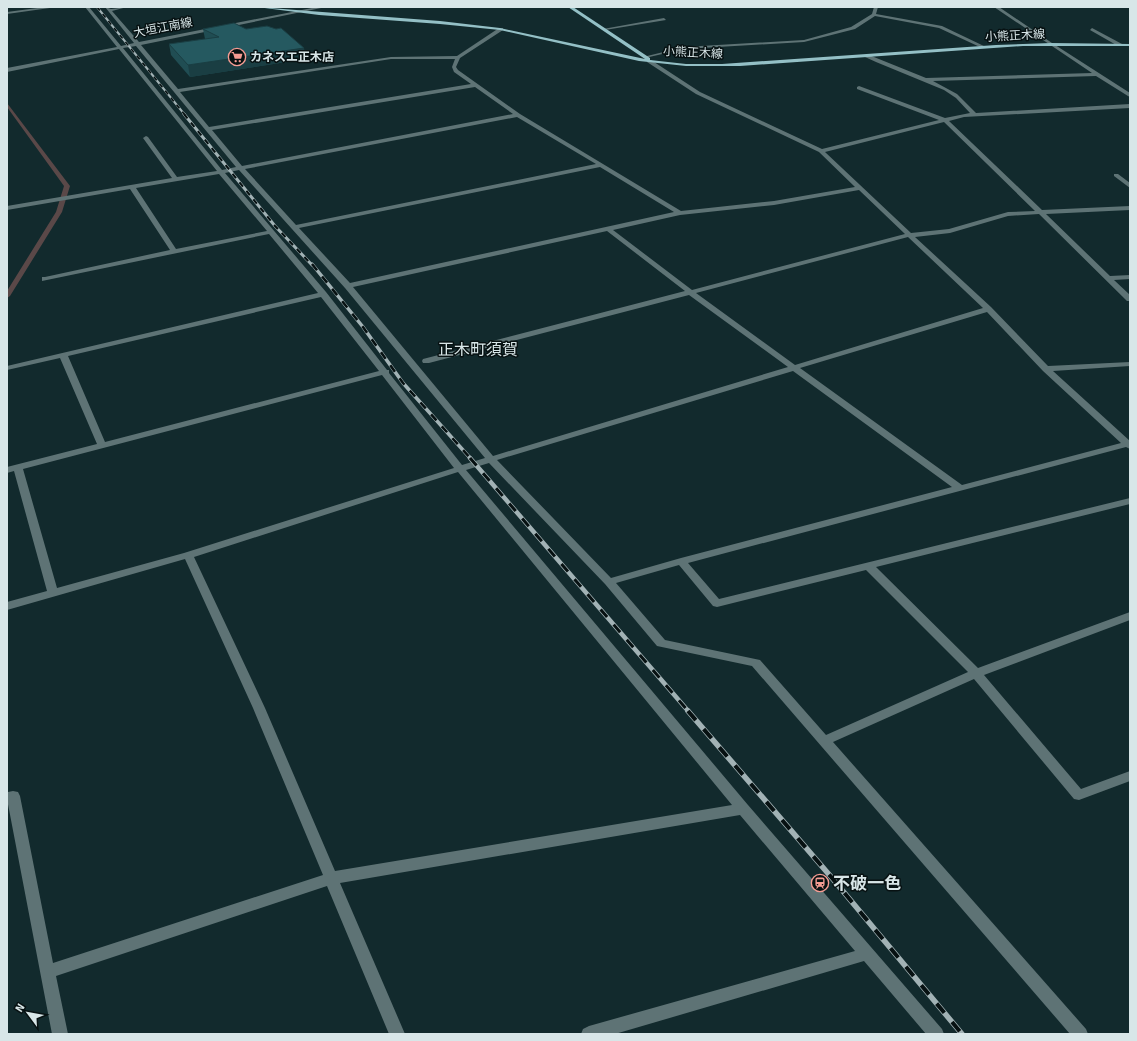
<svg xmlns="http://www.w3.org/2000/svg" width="1137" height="1041" font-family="Signika,'Noto Sans JP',sans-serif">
	<rect width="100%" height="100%" fill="#122a2d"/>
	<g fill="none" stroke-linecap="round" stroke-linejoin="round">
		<!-- stream -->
		<path fill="#5a4848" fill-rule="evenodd" d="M 7,103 L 70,186 L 62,212 L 10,296 L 7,298 L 7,291 L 56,212 L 64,186 L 7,107 Z"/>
		<!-- minor -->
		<path fill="#5e7375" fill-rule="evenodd" d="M 45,7 L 57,7 L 7,14 L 7,12 Z
			M 85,7 L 89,7 L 121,46 L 134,43 L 105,7 L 111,9 L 127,7 L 112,11 L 139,42 L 317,7 L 326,7 L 141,45 L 178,89 L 391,57 L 457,56 L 499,28 L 503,28 L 503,30 L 460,58 L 456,67 L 458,70 L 520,114 L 681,211 L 774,201 L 855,187 L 819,152 L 696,94 L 647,62 L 647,60 L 651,60 L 700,92 L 822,149 L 939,120 L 857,89 L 857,87 L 859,86 L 945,118 L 970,113 L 956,98 L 944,90 L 876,62 L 865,57 L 865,55 L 869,55 L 926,78 L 1092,73 L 994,7 L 999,7 L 1052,43 L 1130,93 L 1130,97 L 1128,96 L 1096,76 L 933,81 L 957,94 L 976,113 L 1130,104 L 1130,108 L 964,117 L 949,121 L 1042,210 L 1130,206 L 1130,210 L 1046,214 L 1110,276 L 1130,275 L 1130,279 L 1114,280 L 1130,295 L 1130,301 L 1127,301 L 1039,214 L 1008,216 L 950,233 L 915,237 L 991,307 L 1048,366 L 1130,362 L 1130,366 L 1053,371 L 1130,441 L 1130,449 L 1126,447 L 688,563 L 719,599 L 1130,498 L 1130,504 L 876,567 L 978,668 L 1130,612 L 1130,620 L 984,675 L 1081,789 L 1130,771 L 1130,781 L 1079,800 L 1074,799 L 974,679 L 833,742 L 1086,1029 L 1088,1034 L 1070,1034 L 752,666 L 657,646 L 605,584 L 489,463 L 466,470 L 748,805 L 942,1029 L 944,1034 L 926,1034 L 864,961 L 615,1034 L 581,1034 L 583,1029 L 589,1026 L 855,951 L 740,815 L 340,883 L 405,1034 L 389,1034 L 327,886 L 56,976 L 68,1034 L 52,1034 L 7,799 L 8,792 L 13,791 L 18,792 L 20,796 L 53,963 L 323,875 L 253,708 L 185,559 L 7,610 L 7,602 L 47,591 L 14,471 L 7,473 L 7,467 L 97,444 L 60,358 L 7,370 L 7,366 L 318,293 L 269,234 L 42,281 L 42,277 L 45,277 L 170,250 L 130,189 L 7,210 L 7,206 L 172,178 L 143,138 L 146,136 L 148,137 L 177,177 L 217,171 L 119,49 L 7,72 L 7,68 L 117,47 ZM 136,46 L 236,167 L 222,170 L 123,48 ZM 391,59 L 455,59 L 452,67 L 454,72 L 471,84 L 209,127 L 180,92 ZM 475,87 L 513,114 L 242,166 L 212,130 ZM 517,117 L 596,164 L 296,225 L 245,169 ZM 944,122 L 1035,211 L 1008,212 L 949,229 L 911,233 L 825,152 ZM 600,167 L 674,212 L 350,283 L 299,228 ZM 239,170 L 345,288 L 485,458 L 462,465 L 389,373 L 389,370 L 387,370 L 326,292 L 225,173 ZM 219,174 L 267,231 L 176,249 L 136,188 ZM 859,190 L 905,234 L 692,290 L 613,230 L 680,215 L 774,205 ZM 607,231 L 685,291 L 423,359 L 422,361 L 423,363 L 429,363 L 689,295 L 788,367 L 493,456 L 353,287 ZM 908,237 L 983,308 L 795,365 L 696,293 ZM 321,297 L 379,371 L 105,442 L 68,356 ZM 987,312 L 1043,371 L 1121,443 L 962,485 L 800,368 ZM 793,371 L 952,487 L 681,558 L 611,578 L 497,460 ZM 382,375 L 454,468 L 184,553 L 57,588 L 23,469 ZM 458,472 L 732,805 L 335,871 L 265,708 L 194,557 ZM 679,565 L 713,606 L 717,607 L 866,570 L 968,672 L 826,735 L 760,660 L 665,640 L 616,583 Z
			M 874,7 L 878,7 L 876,14 L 942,26 L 986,47 L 982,48 L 939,28 L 875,16 L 855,29 L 804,42 L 684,49 L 645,58 L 643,57 L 684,47 L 804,40 L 851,27 L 872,14 Z
			M 664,18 L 666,20 L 605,30 L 603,29 Z
			M 1092,28 L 1122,44 L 1122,45 L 1118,46 L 1090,30 Z
			M 1114,174 L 1118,174 L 1130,183 L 1130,188 L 1114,176 Z"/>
		<!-- major -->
		<path fill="#94c0c6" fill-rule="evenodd" d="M 257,7 L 440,21 L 500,28 L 645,59 L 568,7 L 573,7 L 650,58 L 650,60 L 686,64 L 722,64 L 996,45 L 1051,43 L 1130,44 L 1130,46 L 1023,46 L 740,66 L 686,66 L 639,61 L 500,30 L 440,24 L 319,15 Z"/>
		<defs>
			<path id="rail-far4" d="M 97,7 L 185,115"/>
			<path id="rail-far3" d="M 184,114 L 275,226 L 312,265"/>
			<path id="rail-far2" d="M 312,264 L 363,327 L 403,383 L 471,459"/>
			<path id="rail-far1" d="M 470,458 L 689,712"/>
			<path id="rail" d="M 688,711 L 832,878 L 962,1034"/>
		</defs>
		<!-- rail-far4 casing -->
		<use href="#rail-far4" stroke="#a2b2b5" stroke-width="2"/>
		<!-- rail-far3 casing -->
		<use href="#rail-far3" stroke="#a2b2b5" stroke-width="3"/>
		<!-- rail-far2 casing -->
		<use href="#rail-far2" stroke="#a2b2b5" stroke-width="3.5"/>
		<!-- rail-far1 casing -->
		<use href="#rail-far1" stroke="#a2b2b5" stroke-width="4.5"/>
		<!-- rail casing -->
		<use href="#rail" stroke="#a2b2b5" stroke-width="5.5"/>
		<!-- rail-far4 -->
		<use href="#rail-far4" stroke="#071112" stroke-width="1.5" stroke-dasharray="4.5" stroke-linecap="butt"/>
		<!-- rail-far3 -->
		<use href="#rail-far3" stroke="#071112" stroke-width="2" stroke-dasharray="5.5" stroke-linecap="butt"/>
		<!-- rail-far2 -->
		<use href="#rail-far2" stroke="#071112" stroke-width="2.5" stroke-dasharray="8" stroke-linecap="butt"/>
		<!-- rail-far1 -->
		<use href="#rail-far1" stroke="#071112" stroke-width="3" stroke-dasharray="10" stroke-linecap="butt"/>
		<!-- rail -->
		<use href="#rail" stroke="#071112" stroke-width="4" stroke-dasharray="12" stroke-linecap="butt"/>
	</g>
	<!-- wall -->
	<path fill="#204d53" d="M 203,29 L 306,59 L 190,77 L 171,55 L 169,44 L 205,39 Z"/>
	<!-- shaded-wall -->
	<path fill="#1a3e43" d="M 304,48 L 306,59 L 190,77 L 188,65 Z"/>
	<!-- building -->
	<path fill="#255960" stroke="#1a3e43" d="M 234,23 L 246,29 L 267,26 L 276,29 L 281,28 L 304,48 L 188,65 L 169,44 L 219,37 L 203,29 Z"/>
	<!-- icons -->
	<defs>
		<symbol id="supermarket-ring" viewBox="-11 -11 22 22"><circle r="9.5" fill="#071112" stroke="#f59c93" stroke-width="1.5"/><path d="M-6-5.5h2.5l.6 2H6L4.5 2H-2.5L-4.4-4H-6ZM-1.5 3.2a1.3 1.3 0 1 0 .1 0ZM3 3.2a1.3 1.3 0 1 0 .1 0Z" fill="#f59c93"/></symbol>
		<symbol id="station-ring" viewBox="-11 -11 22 22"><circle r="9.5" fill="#071112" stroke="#f59c93" stroke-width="1.5"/><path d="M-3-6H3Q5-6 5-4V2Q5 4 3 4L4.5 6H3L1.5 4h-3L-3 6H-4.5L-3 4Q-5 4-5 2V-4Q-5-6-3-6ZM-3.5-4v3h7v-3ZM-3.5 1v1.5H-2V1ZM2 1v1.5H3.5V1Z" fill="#f59c93"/></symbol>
	</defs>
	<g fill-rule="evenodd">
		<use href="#supermarket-ring" x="227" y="47" width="20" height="20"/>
		<use href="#station-ring" x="810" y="873" width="20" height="20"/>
	</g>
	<g text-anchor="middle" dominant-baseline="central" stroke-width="3" stroke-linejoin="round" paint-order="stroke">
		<!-- far-street labels -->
		<g font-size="12" fill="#d8e6e8" stroke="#071112">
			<text transform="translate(163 28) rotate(-11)">大垣江南線</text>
			<text transform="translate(1015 36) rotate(-3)">小熊正木線</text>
			<text transform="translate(693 53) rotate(3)">小熊正木線</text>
		</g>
		<!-- far-poi labels -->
		<g font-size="12" font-weight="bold" fill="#d8e6e8" stroke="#071112" text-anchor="start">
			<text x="250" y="57">カネスエ正木店</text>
		</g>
		<!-- quarter labels -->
		<g font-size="16" fill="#d8e6e8" stroke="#071112">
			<text x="478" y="350">正木町須賀</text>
		</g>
		<!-- near-poi labels -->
		<g font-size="17" font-weight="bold" fill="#d8e6e8" stroke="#071112" text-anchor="start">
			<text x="833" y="883">不破一色</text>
		</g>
	</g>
	<!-- border -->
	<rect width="1137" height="1041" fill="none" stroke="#d8e6e8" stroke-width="16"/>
	<!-- north arrow -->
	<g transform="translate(28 1013) rotate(302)" stroke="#071112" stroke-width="3" paint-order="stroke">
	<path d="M0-3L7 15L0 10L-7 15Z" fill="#d8e6e8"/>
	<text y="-6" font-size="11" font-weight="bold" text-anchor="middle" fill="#d8e6e8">N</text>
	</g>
</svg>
